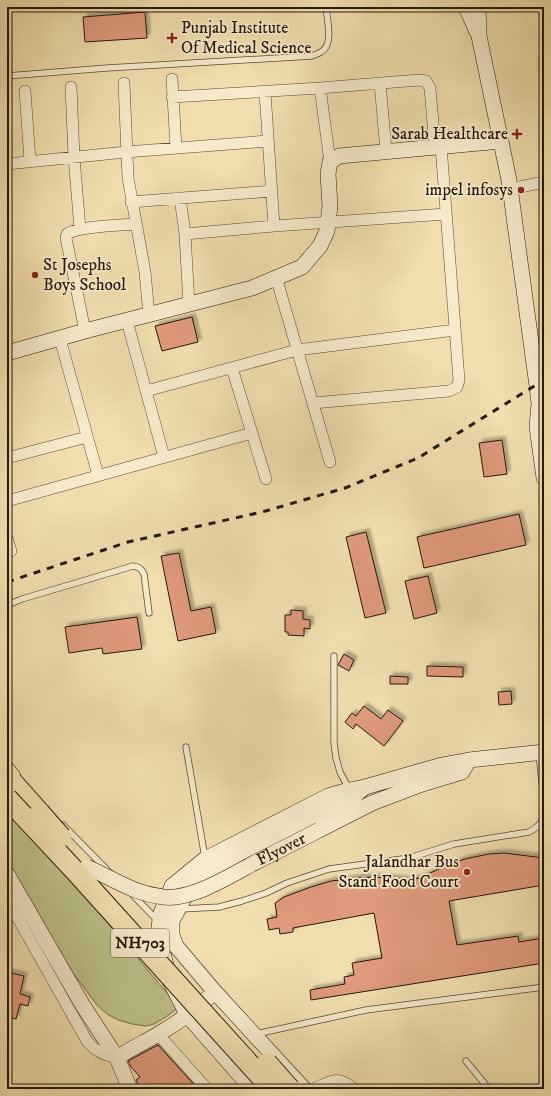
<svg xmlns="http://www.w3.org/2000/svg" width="551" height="1096" font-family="'IM FELL DW Pica',serif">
	<defs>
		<filter id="shadow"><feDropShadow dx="3.5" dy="-3.5" stdDeviation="1" flood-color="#0004"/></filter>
	</defs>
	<rect width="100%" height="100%" fill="#f0deae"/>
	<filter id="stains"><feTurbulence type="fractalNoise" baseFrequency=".005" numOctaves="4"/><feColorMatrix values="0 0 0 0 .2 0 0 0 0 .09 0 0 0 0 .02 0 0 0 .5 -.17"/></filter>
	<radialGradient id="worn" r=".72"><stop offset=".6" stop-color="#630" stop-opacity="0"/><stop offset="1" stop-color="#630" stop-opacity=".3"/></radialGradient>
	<!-- green -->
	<path fill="#bcc189" stroke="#716c4c" d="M 7,812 L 96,909 L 179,1007 L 166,1017 L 154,1024 L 146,1026 L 132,1024 L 118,1020 L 107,1014 L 97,1005 L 73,973 L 7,863 Z"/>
	<!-- building -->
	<path fill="#df997b" stroke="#26180e" filter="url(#shadow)" d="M 145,12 L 147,38 L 85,42 L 83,17 Z
		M 192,317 L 198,342 L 162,351 L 155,326 Z
		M 502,440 L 507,474 L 484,477 L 479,443 Z
		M 519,514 L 526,545 L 424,568 L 417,537 Z
		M 366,532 L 386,613 L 365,618 L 346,537 Z
		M 179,553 L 191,611 L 211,607 L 216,633 L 178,641 L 161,556 Z
		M 428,576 L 437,613 L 414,619 L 405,581 Z
		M 291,610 L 303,611 L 303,619 L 310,620 L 310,629 L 304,628 L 304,636 L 288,635 L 288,632 L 285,632 L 285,615 L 291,615 Z
		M 137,617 L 142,649 L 103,654 L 102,648 L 69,653 L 65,627 Z
		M 344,654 L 354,660 L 349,671 L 338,665 Z
		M 427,666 L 463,667 L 463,677 L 427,676 Z
		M 390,676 L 408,677 L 408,684 L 390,684 Z
		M 511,691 L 512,704 L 499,705 L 498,692 Z
		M 364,706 L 381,719 L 388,710 L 403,721 L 384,746 L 356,724 L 353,729 L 345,722 L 352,713 L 356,716 Z
		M 504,853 L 544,858 L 544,885 L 449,901 L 457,945 L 518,936 L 519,942 L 543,938 L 544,963 L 311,1000 L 310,990 L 345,984 L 344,977 L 354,975 L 352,963 L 382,958 L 374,913 L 293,928 L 293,932 L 280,934 L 279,928 L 269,930 L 267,919 L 277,917 L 275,903 L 284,897 L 311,887 L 331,881 L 358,878 L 374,877 L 409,880 L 420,878 L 447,865 L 465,859 L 489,854 Z
		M 7,972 L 24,976 L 20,994 L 30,997 L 28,1006 L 20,1004 L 16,1019 L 7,1017 Z
		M 158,1045 L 198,1089 L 140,1089 L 139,1087 L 136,1080 L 140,1077 L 131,1067 L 128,1061 Z"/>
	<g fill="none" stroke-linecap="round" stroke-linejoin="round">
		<defs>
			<path id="lane" d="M 7,76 L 107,68 L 312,56 C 315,55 318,54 321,52 C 334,45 327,20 326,7
				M 7,605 L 22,599 L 133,566 C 139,567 141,568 144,574 L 149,613
				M 334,656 L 334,743 L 336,758 L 340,772 L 349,789
				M 186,747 L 205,858
				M 539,753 L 544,801
				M 7,762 L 17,774
				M 63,825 L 110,873
				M 131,893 L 158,921
				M 181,909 L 219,907 L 242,901 L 266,893 L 287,883 L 329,869 L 409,858 L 454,844 L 529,832 C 540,826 543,822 544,809
				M 256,1034 L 366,1010 L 544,987
				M 466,1061 L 489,1089
				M 7,1084 L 10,1089"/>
			<path id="street" d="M 172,79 L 176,148
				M 124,83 L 128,178 L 145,272 L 149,315
				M 380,83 L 386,151
				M 71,87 L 74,157 L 80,229
				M 320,88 L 330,162
				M 25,91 L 30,161
				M 265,92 L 274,226
				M 172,97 L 320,88 L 419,80 L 426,81 L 430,88 L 435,147
				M 7,164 L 126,152 L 268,141
				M 510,189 L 544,182
				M 180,198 L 185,234 L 189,305
				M 131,202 L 272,191
				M 185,234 L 274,226 L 446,214
				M 276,277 L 330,462
				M 127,321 L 164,457
				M 85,331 L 66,238 L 67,234 C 79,226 120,225 136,224
				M 60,339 L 98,475
				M 232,368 L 266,479
				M 146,391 L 297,350 L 455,330
				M 313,403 L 449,391 L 457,387 L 459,380 L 441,146
				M 7,458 L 87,437
				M 7,501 L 252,433
				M 7,538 L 11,551
				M 7,899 L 87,1041 C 96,1052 103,1054 117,1058
				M 158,1034 L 207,1089
				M 313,1089 C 331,1082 337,1074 354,1089"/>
			<path id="secondary" d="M 466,7 L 477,32
				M 478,7 L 479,36 L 509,180 L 537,386 L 539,404 L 537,427 L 544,478
				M 7,353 L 85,331 L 252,288 L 302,267 L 320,246 L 327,231 L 330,206 L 328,174 L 330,162 L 339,156 L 501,141
				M 319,830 L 372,803 L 422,784 L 462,772 L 469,760
				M 7,874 L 82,1004 L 117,1058
				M 130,1089 L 117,1058 C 131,1048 146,1042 160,1033 C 181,1021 196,1008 215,992
				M 252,1089 L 188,1016 L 170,981 L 158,934 L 161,913 L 172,886 L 205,859 L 328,796 L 349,790 L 365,787 L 442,765 L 469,760 L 544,752
				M 304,1089 L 215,992 L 176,946 L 172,935 L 172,921 L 191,885 L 212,870 L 331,811 L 348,801 L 365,787"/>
			<path id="highway" d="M 7,776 L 40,813"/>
		</defs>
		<!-- lane casing -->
		<use href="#lane" stroke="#584a36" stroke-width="7"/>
		<!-- street casing -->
		<use href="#street" stroke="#584a36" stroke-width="12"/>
		<!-- secondary casing -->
		<use href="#secondary" stroke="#26180e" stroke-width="16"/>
		<!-- highway casing -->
		<use href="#highway" stroke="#26180e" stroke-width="22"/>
		<!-- lane -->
		<use href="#lane" stroke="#f5eaca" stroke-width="5.5"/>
		<!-- street -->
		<use href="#street" stroke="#f5eaca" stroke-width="11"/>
		<!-- secondary -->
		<use href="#secondary" stroke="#f5eaca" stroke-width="15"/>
		<!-- highway -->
		<use href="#highway" stroke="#f0deae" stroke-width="20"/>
		<!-- rail -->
		<path stroke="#26180e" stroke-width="3" stroke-dasharray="7 7" stroke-linecap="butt" d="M 7,582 L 128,542 L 262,512 L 345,488 L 418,458 L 544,380"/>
		<defs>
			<g id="secondary-bridge">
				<path id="s1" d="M 87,867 C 114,879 132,893 163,897 C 190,901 230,876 254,863 C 276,852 298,841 319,830"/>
			</g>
			<path id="highway-bridge" d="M 7,798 L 76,872 L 272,1089
				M 40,813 L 61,837
				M 267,1063 L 290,1089"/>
		</defs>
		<!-- secondary-bridge casing -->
		<use href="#secondary-bridge" stroke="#26180e" stroke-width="16" stroke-linecap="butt"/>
		<!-- highway-bridge casing -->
		<use href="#highway-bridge" stroke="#26180e" stroke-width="22" stroke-linecap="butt"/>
		<!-- secondary-bridge -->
		<use href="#secondary-bridge" stroke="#f5eaca" stroke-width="15"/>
		<!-- highway-bridge -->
		<use href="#highway-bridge" stroke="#f0deae" stroke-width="20"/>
	</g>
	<!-- markers -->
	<g fill="#8f2418" stroke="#f5eaca" stroke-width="1.5">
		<path d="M170 32h4v4h4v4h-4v4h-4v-4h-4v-4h4z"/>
		<path d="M515 128h4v4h4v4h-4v4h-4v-4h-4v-4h4z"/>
		<circle cx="521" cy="190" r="4"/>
		<circle cx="35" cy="275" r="4"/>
		<circle cx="467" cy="872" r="4"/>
	</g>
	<g text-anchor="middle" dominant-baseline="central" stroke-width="3.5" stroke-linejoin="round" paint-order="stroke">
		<!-- shield labels -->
		<rect fill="#f5eaca" stroke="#645746" stroke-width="1" x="111" y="929" width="58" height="28" rx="3"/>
		<g font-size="16" font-weight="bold" fill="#26180e">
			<text x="140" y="943">NH703</text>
		</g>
		<!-- poi labels -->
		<g font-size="17" fill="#26180e" stroke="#f5eaca" text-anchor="end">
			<text x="181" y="28" text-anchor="start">Punjab Institute<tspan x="181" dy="20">Of Medical Science</tspan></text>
			<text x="508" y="134">Sarab Healthcare</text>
			<text x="513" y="190">impel infosys</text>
			<text x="43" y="265" text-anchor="start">St Josephs<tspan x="43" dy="20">Boys School</tspan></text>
			<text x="459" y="862">Jalandhar Bus<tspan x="459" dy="20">Stand Food Court</tspan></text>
		</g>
		<!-- street labels -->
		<g font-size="17" fill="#26180e" stroke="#f5eaca">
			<text stroke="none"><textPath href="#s1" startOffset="211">Flyover</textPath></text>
		</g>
	</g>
	<!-- margin -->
	<rect width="551" height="1096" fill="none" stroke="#f0deae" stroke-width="24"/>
	<rect x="8" y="8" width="535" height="1080" fill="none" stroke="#26180e" stroke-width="2"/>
	<rect x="12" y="12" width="527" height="1072" fill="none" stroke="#26180e"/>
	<rect width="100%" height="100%" filter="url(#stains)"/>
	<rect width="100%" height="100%" fill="url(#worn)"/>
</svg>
